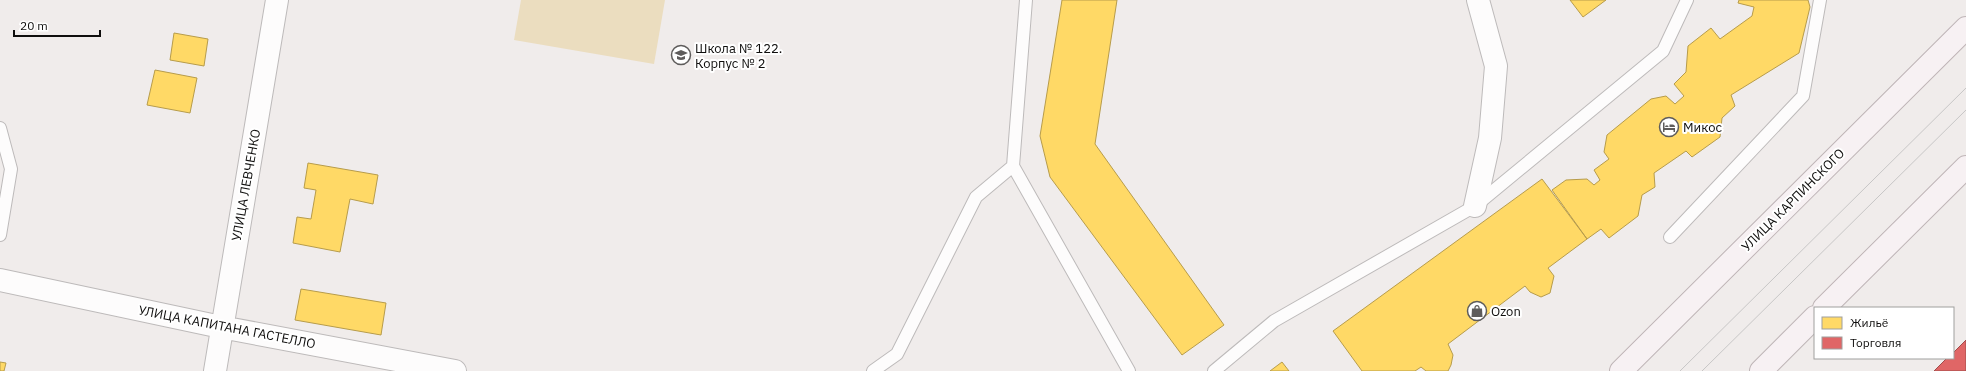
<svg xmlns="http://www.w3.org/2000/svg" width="1966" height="371" font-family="'IBM Plex Sans',sans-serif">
	<rect width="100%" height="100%" fill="#f0eceb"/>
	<!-- green -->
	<path fill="#ebddbf" d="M 521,0 L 665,0 L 654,64 L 514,40 Z"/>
	<!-- homes -->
	<path fill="#ffd966" stroke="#b79c4b" d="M 1062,0 L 1117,0 L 1095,144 L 1224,325 L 1182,355 L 1050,177 L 1040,136 Z
		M 1570,0 L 1606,0 L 1583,17 Z
		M 1739,0 L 1808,0 L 1810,7 L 1799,53 L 1731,95 L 1735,106 L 1722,118 L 1720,137 L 1692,157 L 1686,151 L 1654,173 L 1655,187 L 1642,195 L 1638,216 L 1609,238 L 1601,229 L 1587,239 L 1552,190 L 1566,180 L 1587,179 L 1594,185 L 1600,180 L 1594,170 L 1609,159 L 1604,152 L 1607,135 L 1651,99 L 1666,96 L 1675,104 L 1684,96 L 1674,84 L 1686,72 L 1688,46 L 1711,28 L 1720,39 L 1752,16 L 1754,7 L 1738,3 Z
		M 174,33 L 208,39 L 204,66 L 170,60 Z
		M 155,70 L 197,78 L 190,113 L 147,105 Z
		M 308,163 L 378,175 L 373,204 L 350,199 L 340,252 L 293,243 L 297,217 L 311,219 L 316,190 L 304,188 Z
		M 1542,179 L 1587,239 L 1548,268 L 1554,276 L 1550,293 L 1541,297 L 1530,292 L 1525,286 L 1448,344 L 1453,355 L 1451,365 L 1448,371 L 1426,371 L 1421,367 L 1415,371 L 1362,371 L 1333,331 Z
		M 301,289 L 386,303 L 381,335 L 295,320 Z
		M 0,362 L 6,363 L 4,371 L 0,371 Z
		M 1282,362 L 1289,371 L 1270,371 Z"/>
	<!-- shops -->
	<path fill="#e06666" stroke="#a14c4b" d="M 1966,340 L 1966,371 L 1934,371 L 1947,358 L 1953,358 L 1953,353 Z"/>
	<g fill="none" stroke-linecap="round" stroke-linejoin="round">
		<defs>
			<path id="lane" d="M 1026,0 L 1013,166 L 1129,371
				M 0,128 L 11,169 L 0,235
				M 1670,237 L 1803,96 L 1820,0
				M 873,371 L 897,354 L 976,197 L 1013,166
				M 1214,371 L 1274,321 L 1475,206 L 1663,51 L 1687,0"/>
			<path id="street" d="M 1475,206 L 1490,138 L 1496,66 L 1478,0
				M 0,280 L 221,327 L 455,371
				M 215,371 L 277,0"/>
			<path id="primary" d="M 1824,308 L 1966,167
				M 1621,371 L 1966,28
				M 1761,371 L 1815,317"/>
		</defs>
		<!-- lane casing -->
		<use href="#lane" stroke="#bdbaba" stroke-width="14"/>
		<!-- street casing -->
		<use href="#street" stroke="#bdbaba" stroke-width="24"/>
		<!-- primary casing -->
		<use href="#primary" stroke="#bfb5b7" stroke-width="24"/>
		<!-- lane -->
		<use href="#lane" stroke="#fdfcfc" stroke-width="12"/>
		<!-- street -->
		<use href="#street" stroke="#fdfcfc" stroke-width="22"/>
		<!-- primary -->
		<use href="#primary" stroke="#f7f1f3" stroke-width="22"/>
		<!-- tram -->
		<path stroke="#c7c6c6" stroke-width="1" d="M 1680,371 L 1966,88
			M 1702,371 L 1966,110"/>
	</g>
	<!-- icons -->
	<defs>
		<symbol id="school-ring" viewBox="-11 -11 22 22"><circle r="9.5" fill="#fff" stroke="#5e5c5b" stroke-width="1.5"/><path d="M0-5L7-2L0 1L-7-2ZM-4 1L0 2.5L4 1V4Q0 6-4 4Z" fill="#5e5c5b"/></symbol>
		<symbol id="hotel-ring" viewBox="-11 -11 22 22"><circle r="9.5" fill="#fff" stroke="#5e5c5b" stroke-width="1.5"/><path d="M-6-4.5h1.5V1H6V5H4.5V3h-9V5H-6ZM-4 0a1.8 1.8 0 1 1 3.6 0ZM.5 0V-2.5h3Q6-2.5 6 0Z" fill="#5e5c5b"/></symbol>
		<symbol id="shop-ring" viewBox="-11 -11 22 22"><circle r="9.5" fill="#fff" stroke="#5e5c5b" stroke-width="1.5"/><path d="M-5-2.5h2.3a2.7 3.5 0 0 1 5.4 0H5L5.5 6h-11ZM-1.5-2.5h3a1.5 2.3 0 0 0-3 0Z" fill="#5e5c5b"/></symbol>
	</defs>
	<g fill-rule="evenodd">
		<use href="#school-ring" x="670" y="44" width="22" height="22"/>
		<use href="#hotel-ring" x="1658" y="116" width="22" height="22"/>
		<use href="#shop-ring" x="1466" y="300" width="22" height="22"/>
	</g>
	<g text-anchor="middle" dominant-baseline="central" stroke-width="4" stroke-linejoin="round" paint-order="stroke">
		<!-- poi labels -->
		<g font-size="13" fill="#0f0e0d" stroke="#fff" text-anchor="start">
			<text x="695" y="48">Школа № 122.<tspan x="695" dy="15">Корпус № 2</tspan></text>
			<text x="1683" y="127">Микос</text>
			<text x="1491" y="311">Ozon</text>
		</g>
		<!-- street labels -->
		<g font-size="13" fill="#0f0e0d" stroke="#fff">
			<text transform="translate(246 185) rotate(-80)">УЛИЦА ЛЕВЧЕНКО</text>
			<text transform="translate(1793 200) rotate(-45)">УЛИЦА КАРПИНСКОГО</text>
			<text transform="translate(227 327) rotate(11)">УЛИЦА КАПИТАНА ГАСТЕЛЛО</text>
		</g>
	</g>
	<!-- legend -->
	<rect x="1814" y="307" width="140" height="52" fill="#ffffff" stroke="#9f9f9e"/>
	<rect x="1822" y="317" width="20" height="12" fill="#ffd966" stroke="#9f9f9e"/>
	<text x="1850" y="327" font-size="12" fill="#0f0e0d">Жильё</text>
	<rect x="1822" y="337" width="20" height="12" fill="#e06666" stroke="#9f9f9e"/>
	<text x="1850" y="347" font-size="12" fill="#0f0e0d">Торговля</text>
	<!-- scale -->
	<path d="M14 30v6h86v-6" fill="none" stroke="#0f0e0d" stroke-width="2"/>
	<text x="20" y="30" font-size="12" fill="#0f0e0d" stroke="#ffffff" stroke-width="3" paint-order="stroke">20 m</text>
</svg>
